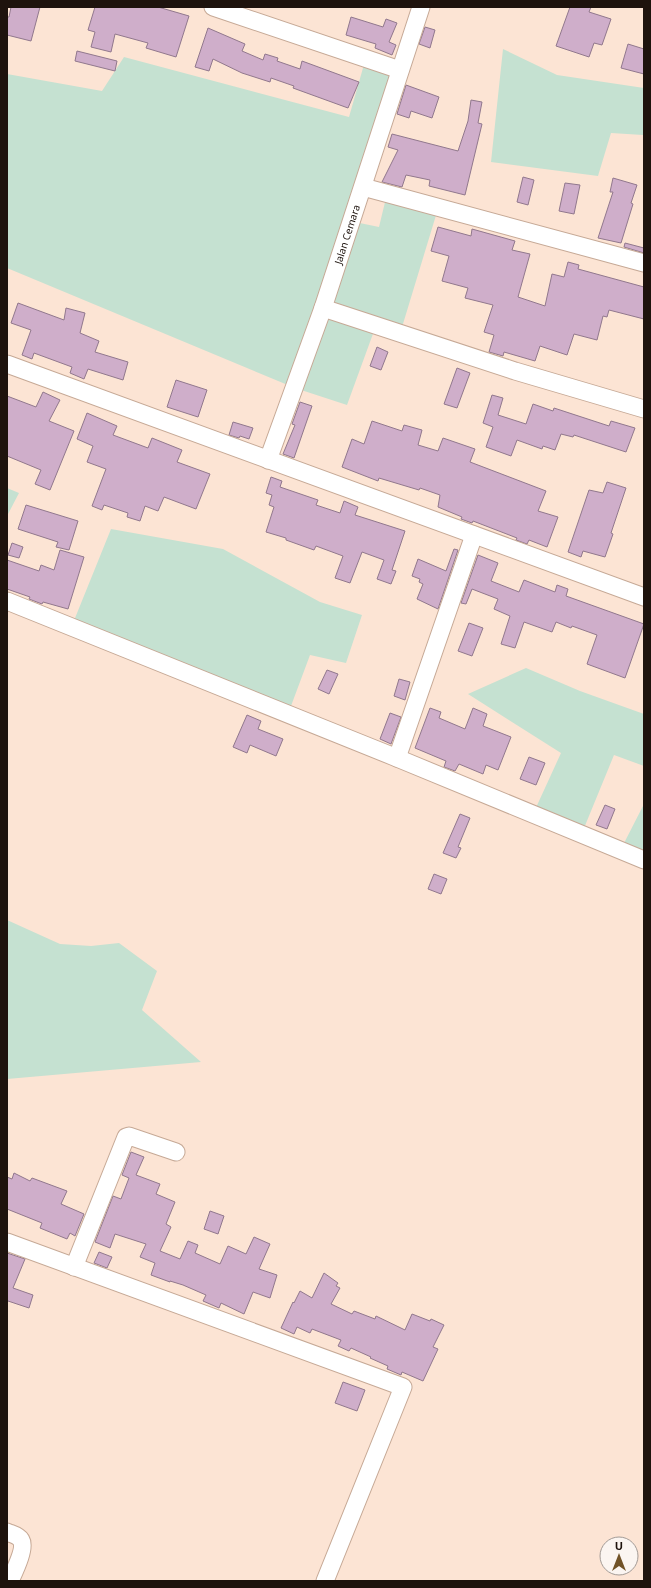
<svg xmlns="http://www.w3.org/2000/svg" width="651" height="1588" font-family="'Noto Sans',sans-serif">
	<rect width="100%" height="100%" fill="#fce4d4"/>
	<!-- green -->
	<path fill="#c5e1d1" d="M 503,49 L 557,75 L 644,88 L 644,181 L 643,135 L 611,133 L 598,176 L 491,162 Z
		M 124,57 L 349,117 L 365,61 L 395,70 L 315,311 L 374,331 L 347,405 L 295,388 L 7,268 L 7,74 L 102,91 Z
		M 386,198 L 437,212 L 399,337 L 321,310 L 350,221 L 379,227 Z
		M 7,488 L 19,493 L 7,516 Z
		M 111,529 L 223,549 L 320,602 L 362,615 L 346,663 L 310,655 L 288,714 L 71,628 Z
		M 526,668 L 580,691 L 644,714 L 644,766 L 614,755 L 582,833 L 534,812 L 561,753 L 468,694 Z
		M 644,804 L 644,858 L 621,849 Z
		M 7,920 L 60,944 L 91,946 L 119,943 L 157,971 L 142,1010 L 201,1062 L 7,1079 Z"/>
	<!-- building -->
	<path fill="#cfaeca" stroke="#91788d" d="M 11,7 L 40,7 L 31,41 L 7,35 L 7,17 L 9,17 Z
		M 95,7 L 158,7 L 189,16 L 176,57 L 146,48 L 148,43 L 115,34 L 111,52 L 91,47 L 95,32 L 88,30 Z
		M 570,7 L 591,7 L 589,12 L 611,19 L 602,45 L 594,43 L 589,57 L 556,46 Z
		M 351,17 L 383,27 L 386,19 L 397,23 L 389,42 L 396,45 L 392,55 L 375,48 L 376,44 L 346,35 Z
		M 425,27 L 435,30 L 430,48 L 419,44 Z
		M 208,28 L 245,44 L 242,51 L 263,60 L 265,54 L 278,58 L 277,61 L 300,69 L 302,61 L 359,82 L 348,108 L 293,88 L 294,86 L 271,78 L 270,82 L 242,73 L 213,59 L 209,71 L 195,67 Z
		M 628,44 L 644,49 L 644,74 L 621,68 Z
		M 77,51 L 117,61 L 115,71 L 75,61 Z
		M 406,85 L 439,97 L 432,118 L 411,111 L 409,118 L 397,114 Z
		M 471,100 L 482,102 L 478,123 L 482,124 L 465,195 L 429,186 L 430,180 L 406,175 L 402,187 L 382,182 L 398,150 L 388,147 L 392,134 L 458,151 L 468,121 Z
		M 523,177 L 534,180 L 528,205 L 517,202 Z
		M 613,178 L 637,185 L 631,203 L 633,204 L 621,243 L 598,238 L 613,192 L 610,192 Z
		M 565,183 L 580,185 L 574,214 L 559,211 Z
		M 438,227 L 471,236 L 472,229 L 515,241 L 512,250 L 530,254 L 518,297 L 545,306 L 552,274 L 564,277 L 568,262 L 579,265 L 578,269 L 644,287 L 644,319 L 609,310 L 607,317 L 603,316 L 597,340 L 574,334 L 567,355 L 540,346 L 535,361 L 504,352 L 503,356 L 489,352 L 494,335 L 484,332 L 493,305 L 465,298 L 468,288 L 442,281 L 449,256 L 431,251 Z
		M 625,243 L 644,248 L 644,253 L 624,247 Z
		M 18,303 L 64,320 L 66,308 L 85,313 L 80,333 L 99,341 L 95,352 L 128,362 L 123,380 L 88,369 L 84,379 L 70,373 L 72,367 L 34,353 L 32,359 L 22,355 L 31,330 L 11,323 Z
		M 377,347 L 388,352 L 381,370 L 370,366 Z
		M 457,368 L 470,373 L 457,408 L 444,404 Z
		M 176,380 L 207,390 L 198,417 L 167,407 Z
		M 43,392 L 60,400 L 49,421 L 74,431 L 50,490 L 35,484 L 41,470 L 7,456 L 7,396 L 36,407 Z
		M 492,395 L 503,398 L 498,415 L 526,424 L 533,404 L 553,411 L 554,408 L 609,426 L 611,421 L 635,428 L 626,452 L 574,435 L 573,437 L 561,434 L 555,450 L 543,446 L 542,449 L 517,440 L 511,456 L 486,447 L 493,427 L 483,423 Z
		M 300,402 L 312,406 L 294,458 L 283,454 L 295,425 L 292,424 Z
		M 87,413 L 117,426 L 113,435 L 148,448 L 152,438 L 182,450 L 177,462 L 210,474 L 196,509 L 164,497 L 158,511 L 145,506 L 140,521 L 127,517 L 128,513 L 104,505 L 102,510 L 92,506 L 106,469 L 87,462 L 93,446 L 77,439 Z
		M 372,421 L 402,431 L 404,425 L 422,430 L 418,445 L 438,451 L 443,438 L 475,449 L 470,462 L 546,491 L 538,511 L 558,517 L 547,547 L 529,540 L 527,544 L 516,540 L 517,538 L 473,521 L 472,523 L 461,519 L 462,517 L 438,507 L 440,495 L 420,488 L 419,490 L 379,478 L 378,481 L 342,467 L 352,439 L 364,444 Z
		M 233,422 L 253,428 L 249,439 L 240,436 L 239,438 L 229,435 Z
		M 271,477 L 282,481 L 280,487 L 318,500 L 316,505 L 340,513 L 344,501 L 358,507 L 355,515 L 405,531 L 392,570 L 396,571 L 391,584 L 377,579 L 384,560 L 362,552 L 350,583 L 335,578 L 343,556 L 316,546 L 314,550 L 286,540 L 286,538 L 266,532 L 274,507 L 269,505 L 272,495 L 266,493 Z
		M 607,482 L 626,488 L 611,533 L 613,534 L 605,557 L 583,551 L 581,557 L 568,552 L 589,490 L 603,493 Z
		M 26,505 L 78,521 L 69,550 L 56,547 L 58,542 L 18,529 Z
		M 12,543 L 23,547 L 19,558 L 8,555 Z
		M 454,549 L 458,550 L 438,609 L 417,599 L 423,584 L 419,582 L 420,579 L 412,576 L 418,559 L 446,571 Z
		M 60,550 L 84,557 L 68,609 L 43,602 L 42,604 L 29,599 L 30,597 L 7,589 L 7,560 L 39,571 L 41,565 L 54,570 Z
		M 478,555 L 498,563 L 491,581 L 519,592 L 524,580 L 555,592 L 557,585 L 568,589 L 566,596 L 644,624 L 625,678 L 587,664 L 597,635 L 572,626 L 571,628 L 556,622 L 552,632 L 524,622 L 515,648 L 501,644 L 510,616 L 494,609 L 498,599 L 472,589 L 466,604 L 461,603 Z
		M 469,623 L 483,628 L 472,656 L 458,651 Z
		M 327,670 L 338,674 L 329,694 L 318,689 Z
		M 399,679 L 410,682 L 405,700 L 394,696 Z
		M 430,708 L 441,712 L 439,718 L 465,729 L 473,708 L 487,714 L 483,726 L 511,737 L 498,770 L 486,765 L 483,774 L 459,764 L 455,771 L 444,767 L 446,761 L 415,748 Z
		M 390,713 L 401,717 L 391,744 L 380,739 Z
		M 247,715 L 261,721 L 258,729 L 283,739 L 276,756 L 250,745 L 247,753 L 233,747 Z
		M 529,757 L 545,763 L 536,785 L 520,779 Z
		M 605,805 L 615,809 L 607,829 L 596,825 Z
		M 460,814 L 470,818 L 458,847 L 461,848 L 456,858 L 443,853 Z
		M 434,874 L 447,879 L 441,894 L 428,889 Z
		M 131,1152 L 144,1157 L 136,1175 L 160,1184 L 156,1194 L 175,1202 L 166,1224 L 171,1227 L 160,1251 L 180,1259 L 188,1241 L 198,1245 L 195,1253 L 220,1264 L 228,1246 L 246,1254 L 254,1237 L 270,1244 L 259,1269 L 277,1275 L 270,1298 L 253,1292 L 244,1314 L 221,1303 L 219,1308 L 203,1301 L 206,1295 L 183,1285 L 170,1281 L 170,1282 L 151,1275 L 155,1263 L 140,1257 L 146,1244 L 115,1234 L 110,1248 L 95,1242 L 113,1196 L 121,1199 L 129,1178 L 122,1175 Z
		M 14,1173 L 30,1181 L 32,1178 L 67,1191 L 61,1204 L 84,1214 L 75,1236 L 70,1233 L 67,1239 L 40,1228 L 42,1223 L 7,1209 L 7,1177 L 12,1179 Z
		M 210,1211 L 224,1216 L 218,1234 L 204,1229 Z
		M 99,1252 L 112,1257 L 107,1268 L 94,1263 Z
		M 7,1253 L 25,1259 L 13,1288 L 33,1295 L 29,1308 L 8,1301 L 7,1302 Z
		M 324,1273 L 338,1283 L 336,1286 L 340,1288 L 331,1304 L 352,1314 L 354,1311 L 375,1319 L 376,1316 L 405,1330 L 412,1314 L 430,1321 L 431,1319 L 444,1325 L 433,1347 L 438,1349 L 423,1381 L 402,1372 L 401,1375 L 387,1369 L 388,1366 L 370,1358 L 371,1357 L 351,1348 L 349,1351 L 338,1346 L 341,1340 L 312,1329 L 310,1333 L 297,1327 L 294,1334 L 281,1328 L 293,1302 L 294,1303 L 300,1291 L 312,1298 Z
		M 343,1382 L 365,1390 L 357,1411 L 335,1403 Z"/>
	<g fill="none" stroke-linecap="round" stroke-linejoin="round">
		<defs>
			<g id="minor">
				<path d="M 213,7 L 400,70"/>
				<path d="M 363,187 L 644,263"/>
				<path d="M 323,308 L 515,371 L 644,409"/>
				<path d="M 7,364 L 644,597"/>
				<path id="s1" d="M 268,460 L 323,308 L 421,7"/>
				<path d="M 7,601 L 397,758 L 644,860"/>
				<path d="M 397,758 L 474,535"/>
				<path d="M 7,1242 L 403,1387 L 325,1581"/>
				<path d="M 74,1267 L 126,1137 L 129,1136 L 176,1152"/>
				<path d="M 7,1532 C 11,1534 18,1535 21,1540 C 26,1548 14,1572 10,1581"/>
			</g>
		</defs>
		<!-- minor casing -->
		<use href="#minor" stroke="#c6a996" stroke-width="19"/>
		<!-- minor -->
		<use href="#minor" stroke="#fff" stroke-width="17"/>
	</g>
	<g text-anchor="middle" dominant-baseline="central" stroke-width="3.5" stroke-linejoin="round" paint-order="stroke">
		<!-- street labels -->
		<g font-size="10" fill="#1e130d" stroke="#fbf5f1">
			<text stroke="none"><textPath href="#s1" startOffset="239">Jalan Cemara</textPath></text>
		</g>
	</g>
	<!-- border -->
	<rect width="651" height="1588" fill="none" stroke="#1e130d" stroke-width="16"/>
	<!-- north arrow -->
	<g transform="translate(619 1556)"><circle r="19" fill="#fbf5f1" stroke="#a39b96"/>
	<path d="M0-3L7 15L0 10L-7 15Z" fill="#715227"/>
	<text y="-6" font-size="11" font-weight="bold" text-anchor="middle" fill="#1e130d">U</text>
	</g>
</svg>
